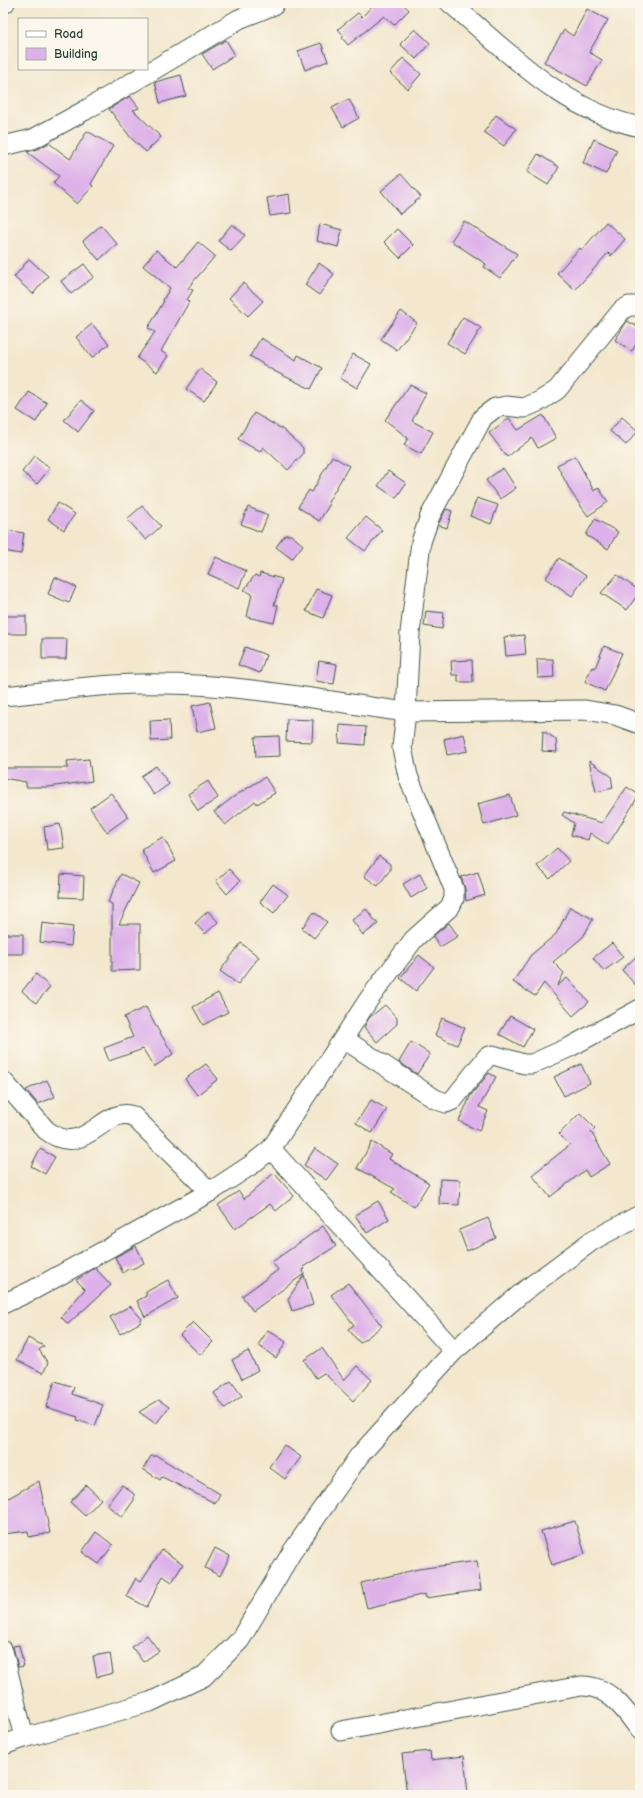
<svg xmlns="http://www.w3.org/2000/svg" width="643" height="1798" font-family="'Balsamiq Sans',sans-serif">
	<rect width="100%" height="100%" fill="#fbf7ec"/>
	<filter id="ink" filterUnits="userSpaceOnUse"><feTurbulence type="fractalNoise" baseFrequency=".025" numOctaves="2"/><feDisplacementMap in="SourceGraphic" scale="8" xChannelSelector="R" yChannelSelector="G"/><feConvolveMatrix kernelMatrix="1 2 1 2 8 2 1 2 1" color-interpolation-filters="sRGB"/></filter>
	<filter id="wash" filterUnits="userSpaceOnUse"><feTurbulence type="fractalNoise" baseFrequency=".012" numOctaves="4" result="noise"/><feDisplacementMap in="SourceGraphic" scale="16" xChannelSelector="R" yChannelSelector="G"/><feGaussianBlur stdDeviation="0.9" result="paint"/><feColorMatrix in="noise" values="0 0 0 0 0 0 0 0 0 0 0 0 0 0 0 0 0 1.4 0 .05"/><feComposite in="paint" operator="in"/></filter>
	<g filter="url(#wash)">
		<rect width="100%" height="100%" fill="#f3e7cd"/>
		<g id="blocks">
			<!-- building -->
			<path fill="#ddb1e9" d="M 370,3 L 402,3 L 409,10 L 394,25 L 384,16 L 348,45 L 342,38 L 344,36 L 338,29 L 358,13 L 362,17 L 373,5 Z
				M 587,9 L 608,20 L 589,52 L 602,60 L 587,86 L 544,62 L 564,30 L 573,36 Z
				M 415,29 L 430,43 L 416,59 L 400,44 Z
				M 226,40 L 235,55 L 212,69 L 202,54 Z
				M 321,43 L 328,61 L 305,70 L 298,51 Z
				M 403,58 L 421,74 L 408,89 L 390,73 Z
				M 181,75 L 186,96 L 160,103 L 155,82 Z
				M 130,96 L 139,108 L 133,110 L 161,137 L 146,152 L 131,138 L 109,109 Z
				M 349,99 L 359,118 L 343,127 L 332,108 Z
				M 496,115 L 516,129 L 504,146 L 484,132 Z
				M 87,131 L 113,146 L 91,184 L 93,186 L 77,204 L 53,183 L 59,176 L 27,152 L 38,149 L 49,143 L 70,159 Z
				M 594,139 L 617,150 L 606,174 L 583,163 Z
				M 538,154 L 559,167 L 548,185 L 527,172 Z
				M 401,174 L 421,197 L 400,214 L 381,191 Z
				M 289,194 L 291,213 L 270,216 L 267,198 Z
				M 464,221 L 517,254 L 500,278 L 484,267 L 486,264 L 451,241 Z
				M 606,222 L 625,239 L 611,256 L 608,253 L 575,290 L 557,273 L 580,248 L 582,250 Z
				M 232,224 L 245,235 L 231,251 L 218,241 Z
				M 320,224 L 342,230 L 338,247 L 317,241 Z
				M 101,225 L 117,244 L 99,260 L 83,241 Z
				M 397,229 L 413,245 L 400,258 L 384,242 Z
				M 198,242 L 215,256 L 188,288 L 193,290 L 187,300 L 189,302 L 161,351 L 168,356 L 157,372 L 137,358 L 155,332 L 148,328 L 164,301 L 163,300 L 170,288 L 143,266 L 156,250 L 177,267 Z
				M 29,259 L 48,276 L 33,294 L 14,277 Z
				M 319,263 L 334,274 L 319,295 L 305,285 Z
				M 84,264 L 94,277 L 71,294 L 61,281 Z
				M 243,283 L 263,301 L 248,316 L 229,298 Z
				M 401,311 L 417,323 L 397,350 L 381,339 Z
				M 463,317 L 481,328 L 465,354 L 447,343 Z
				M 627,321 L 640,328 L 640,338 L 632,351 L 615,340 Z
				M 92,324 L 109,344 L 92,358 L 76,337 Z
				M 261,338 L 296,360 L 298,355 L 322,368 L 311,389 L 274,371 L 250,356 Z
				M 353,354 L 371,364 L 357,388 L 340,378 Z
				M 200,369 L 217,382 L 204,401 L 186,389 Z
				M 410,385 L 426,393 L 412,421 L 433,432 L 421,454 L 404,445 L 408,438 L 385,420 Z
				M 29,392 L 47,403 L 36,422 L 17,410 Z
				M 81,400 L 94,411 L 78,432 L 64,420 Z
				M 254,413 L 282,429 L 303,448 L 303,454 L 288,470 L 263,447 L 260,452 L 238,439 Z
				M 543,415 L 556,438 L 538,448 L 532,438 L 507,457 L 489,433 L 509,418 L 518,430 Z
				M 622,417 L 638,431 L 626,445 L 610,431 Z
				M 35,456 L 50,468 L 37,484 L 22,472 Z
				M 332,456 L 349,466 L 328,502 L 330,504 L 319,521 L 298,507 L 309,490 L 312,492 Z
				M 575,456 L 594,491 L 598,487 L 608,502 L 588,516 L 571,492 L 557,465 Z
				M 503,468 L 516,488 L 500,499 L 486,480 Z
				M 388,471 L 406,483 L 396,498 L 378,486 Z
				M 477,498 L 498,505 L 491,524 L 470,516 Z
				M 58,503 L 75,514 L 64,530 L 48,519 Z
				M 142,506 L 161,526 L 146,540 L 127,519 Z
				M 248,507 L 268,515 L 261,532 L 241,524 Z
				M 446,509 L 452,511 L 447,528 L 438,525 Z
				M 366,517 L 382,530 L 365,551 L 348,538 Z
				M 595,519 L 618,532 L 608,549 L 586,535 Z
				M 6,530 L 24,533 L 21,554 L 3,551 Z
				M 285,535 L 291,535 L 303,545 L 292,559 L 276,547 Z
				M 216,557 L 246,571 L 239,588 L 208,574 Z
				M 559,558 L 586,576 L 572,596 L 546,578 Z
				M 260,573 L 282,579 L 274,605 L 278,605 L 274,623 L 247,617 L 252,594 L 244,590 L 255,575 L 259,577 Z
				M 617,575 L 640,591 L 627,610 L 601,593 Z
				M 55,577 L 76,587 L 69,603 L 48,594 Z
				M 316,589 L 332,595 L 323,618 L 306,611 Z
				M 426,611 L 444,613 L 442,629 L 424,626 Z
				M 3,616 L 26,616 L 26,634 L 3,634 Z
				M 524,635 L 526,654 L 506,656 L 504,637 Z
				M 42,639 L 67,639 L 66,659 L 42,659 Z
				M 604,646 L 622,653 L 605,691 L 585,682 L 592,667 L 595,668 Z
				M 245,647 L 266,655 L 260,673 L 238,665 Z
				M 537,659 L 553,659 L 554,677 L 538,678 Z
				M 472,660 L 473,682 L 458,682 L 458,675 L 452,675 L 451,661 Z
				M 319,661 L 337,664 L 334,684 L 316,681 Z
				M 210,702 L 216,728 L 197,732 L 192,706 Z
				M 287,719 L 313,720 L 312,742 L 286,741 Z
				M 169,720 L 170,740 L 151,741 L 150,721 Z
				M 340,725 L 366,727 L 365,745 L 339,743 Z
				M 543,731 L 556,739 L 557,752 L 542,751 Z
				M 464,734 L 468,751 L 447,755 L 444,739 Z
				M 279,736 L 280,756 L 256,757 L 255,737 Z
				M 89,759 L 92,781 L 48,787 L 26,787 L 26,782 L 3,778 L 3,768 L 68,768 L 67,761 Z
				M 589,761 L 611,776 L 613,788 L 596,792 Z
				M 156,766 L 169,784 L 154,795 L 141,776 Z
				M 265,777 L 275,793 L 257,804 L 255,801 L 225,825 L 214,812 L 232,798 Z
				M 208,781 L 218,798 L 198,811 L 188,794 Z
				M 627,787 L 639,795 L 608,845 L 590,833 L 588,840 L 571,835 L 574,823 L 562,815 L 564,812 L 602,823 Z
				M 111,793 L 128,817 L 107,832 L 90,808 Z
				M 510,795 L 516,815 L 484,825 L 478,804 Z
				M 60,824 L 64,848 L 47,850 L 44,827 Z
				M 163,837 L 176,861 L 154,873 L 141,849 Z
				M 557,848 L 569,861 L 550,879 L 537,866 Z
				M 379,856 L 390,864 L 390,870 L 378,886 L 364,876 Z
				M 229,869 L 240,881 L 227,894 L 216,881 Z
				M 478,872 L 485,895 L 466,901 L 465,889 L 461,877 Z
				M 61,874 L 84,876 L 83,898 L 60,897 Z
				M 121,874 L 139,883 L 119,924 L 140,924 L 140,970 L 112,971 L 112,904 L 108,902 Z
				M 420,874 L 427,888 L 411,898 L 403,884 Z
				M 273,884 L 288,895 L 274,913 L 260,902 Z
				M 570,907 L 593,919 L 583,937 L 553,962 L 564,973 L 557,986 L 567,978 L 589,1002 L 573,1016 L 544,983 L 535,996 L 513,982 L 531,955 L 556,934 Z
				M 366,909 L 378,924 L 363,935 L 352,920 Z
				M 208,911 L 218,922 L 205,934 L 195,923 Z
				M 314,912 L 327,922 L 314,938 L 302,928 Z
				M 42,923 L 73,927 L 71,946 L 40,942 Z
				M 449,923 L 458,936 L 440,947 L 433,936 Z
				M 3,934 L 23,934 L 23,954 L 3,954 Z
				M 241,943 L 259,957 L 238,984 L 220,971 Z
				M 612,943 L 623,957 L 604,971 L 593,958 Z
				M 640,953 L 640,990 L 622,970 Z
				M 419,955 L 434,967 L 416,991 L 400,978 Z
				M 36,974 L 50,987 L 36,1003 L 22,991 Z
				M 218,993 L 228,1012 L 203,1025 L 193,1007 Z
				M 385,1005 L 397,1018 L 397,1024 L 377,1042 L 364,1027 L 369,1018 Z
				M 146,1007 L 154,1023 L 173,1054 L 154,1067 L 143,1049 L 109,1061 L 104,1048 L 133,1037 L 124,1017 Z
				M 510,1016 L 533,1029 L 523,1047 L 499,1034 Z
				M 442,1018 L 465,1028 L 457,1045 L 435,1035 Z
				M 411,1042 L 430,1054 L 417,1074 L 399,1062 Z
				M 206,1064 L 218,1079 L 197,1095 L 185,1079 Z
				M 581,1064 L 590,1083 L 564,1096 L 554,1077 Z
				M 489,1073 L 496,1077 L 479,1107 L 488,1111 L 479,1131 L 459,1121 L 471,1095 Z
				M 47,1080 L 55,1097 L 38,1104 L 26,1090 Z
				M 371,1100 L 387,1109 L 372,1133 L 356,1123 Z
				M 580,1113 L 595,1128 L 591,1132 L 610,1164 L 589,1177 L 585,1170 L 550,1197 L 532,1175 L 570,1145 L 559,1134 Z
				M 372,1142 L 392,1154 L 389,1159 L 429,1183 L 414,1207 L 391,1192 L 395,1189 L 357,1168 Z
				M 315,1148 L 338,1164 L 326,1180 L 304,1165 Z
				M 40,1149 L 55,1157 L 45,1174 L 31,1166 Z
				M 274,1173 L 294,1196 L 276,1211 L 270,1204 L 235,1229 L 218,1205 L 239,1191 L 244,1199 Z
				M 440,1179 L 460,1180 L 459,1205 L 439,1204 Z
				M 378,1201 L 389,1219 L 367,1233 L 355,1215 Z
				M 488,1218 L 496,1238 L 467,1251 L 459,1230 Z
				M 323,1226 L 336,1246 L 303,1267 L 305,1269 L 303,1270 L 304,1274 L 253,1311 L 242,1296 L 278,1270 L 272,1262 Z
				M 136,1246 L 144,1263 L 130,1270 L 129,1268 L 123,1273 L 115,1257 Z
				M 95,1268 L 111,1285 L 68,1324 L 61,1317 L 85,1289 L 76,1280 Z
				M 304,1275 L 313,1305 L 292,1311 L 288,1299 Z
				M 168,1280 L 178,1298 L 145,1317 L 137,1301 L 146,1296 L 146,1292 Z
				M 348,1283 L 382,1326 L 360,1343 L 348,1329 L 354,1325 L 331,1295 Z
				M 130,1306 L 142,1319 L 140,1320 L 141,1322 L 120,1334 L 110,1317 Z
				M 193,1322 L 213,1342 L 200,1355 L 180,1335 Z
				M 268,1330 L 286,1342 L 276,1358 L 258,1345 Z
				M 28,1338 L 44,1346 L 39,1350 L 48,1363 L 43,1373 L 17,1360 Z
				M 322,1348 L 344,1380 L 357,1366 L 372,1380 L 353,1401 L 324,1373 L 316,1378 L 304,1360 Z
				M 248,1351 L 258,1370 L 242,1379 L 232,1360 Z
				M 55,1381 L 74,1387 L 72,1394 L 103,1405 L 95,1426 L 77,1420 L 78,1417 L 46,1407 Z
				M 231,1381 L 242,1396 L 225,1408 L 214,1393 Z
				M 159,1400 L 169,1407 L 156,1424 L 139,1412 Z
				M 284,1445 L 301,1457 L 285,1479 L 269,1467 Z
				M 151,1456 L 157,1456 L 220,1494 L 215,1503 L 162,1477 L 160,1480 L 143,1469 Z
				M 39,1481 L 50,1533 L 29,1537 L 28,1531 L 3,1534 L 3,1501 Z
				M 86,1485 L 101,1499 L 85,1516 L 70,1502 Z
				M 122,1485 L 134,1494 L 134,1500 L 122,1517 L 107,1505 Z
				M 575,1521 L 585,1554 L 552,1565 L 541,1531 Z
				M 96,1532 L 113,1545 L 99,1564 L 82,1552 Z
				M 215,1548 L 230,1556 L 220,1576 L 205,1568 Z
				M 162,1550 L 183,1564 L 172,1582 L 163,1576 L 147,1607 L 126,1596 L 136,1578 L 141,1581 Z
				M 477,1561 L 481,1590 L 426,1598 L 425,1594 L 367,1608 L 361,1583 L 418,1569 Z
				M 147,1635 L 159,1651 L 143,1662 L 132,1647 Z
				M 19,1645 L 24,1666 L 18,1667 L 13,1646 Z
				M 110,1653 L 113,1673 L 97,1677 L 93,1656 Z
				M 430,1751 L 431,1760 L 464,1756 L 468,1794 L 407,1795 L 402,1754 Z"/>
		</g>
	</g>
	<g filter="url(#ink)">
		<use href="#blocks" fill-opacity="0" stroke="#3f564b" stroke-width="1"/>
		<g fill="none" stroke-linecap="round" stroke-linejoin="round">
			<defs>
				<path id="minor" d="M 3,3 L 5,3
					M 450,3 C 509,52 561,110 640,127
					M 3,146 L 33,139 L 84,111 L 239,19 L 274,5
					M 3,696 C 57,691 111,682 166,684 C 247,685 326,701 406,712 L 410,633 L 421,542 L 430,516 L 483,417 L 495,408 L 506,406 L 524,408 L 540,401 L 557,390 L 622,310 L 629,306 L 640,306
					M 344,1039 L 435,1099 L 446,1103 L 453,1100 L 487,1057 L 493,1055 L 524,1064 L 532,1064 L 570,1047 L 640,1009
					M 3,1081 L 46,1130 C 85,1161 103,1105 133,1116 L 210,1192
					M 271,1149 L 454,1351
					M 3,1304 L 33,1290 L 210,1192 L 251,1165 L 271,1149 L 369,999 L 414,939 L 450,907 L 454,899 L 454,889 L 408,776 L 402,748 L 406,712 L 585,710 L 615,715 L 640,724
					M 3,1651 L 24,1738
					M 341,1731 L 581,1686 C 609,1685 625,1710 640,1730
					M 3,1745 L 24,1738 L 150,1702 L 203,1677 L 240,1640 L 292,1552 L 359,1456 L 454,1351 L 523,1292 L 593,1240 L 640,1215"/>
			</defs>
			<!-- minor casing -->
			<use href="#minor" stroke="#3f564b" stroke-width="21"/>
			<!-- minor -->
			<use href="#minor" stroke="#fff" stroke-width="19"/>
		</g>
	</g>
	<!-- margin -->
	<rect width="643" height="1798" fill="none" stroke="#fbf7ec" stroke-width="16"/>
	<!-- legend -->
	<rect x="18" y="18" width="130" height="52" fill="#fbf7ec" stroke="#a3ada2"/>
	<rect x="26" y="31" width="20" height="6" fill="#ffffff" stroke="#a3ada2"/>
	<text x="54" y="38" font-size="12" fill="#1f3d34">Road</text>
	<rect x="26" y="48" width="20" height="12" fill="#ddb1e9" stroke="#a3ada2"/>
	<text x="54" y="58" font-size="12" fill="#1f3d34">Building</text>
</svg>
